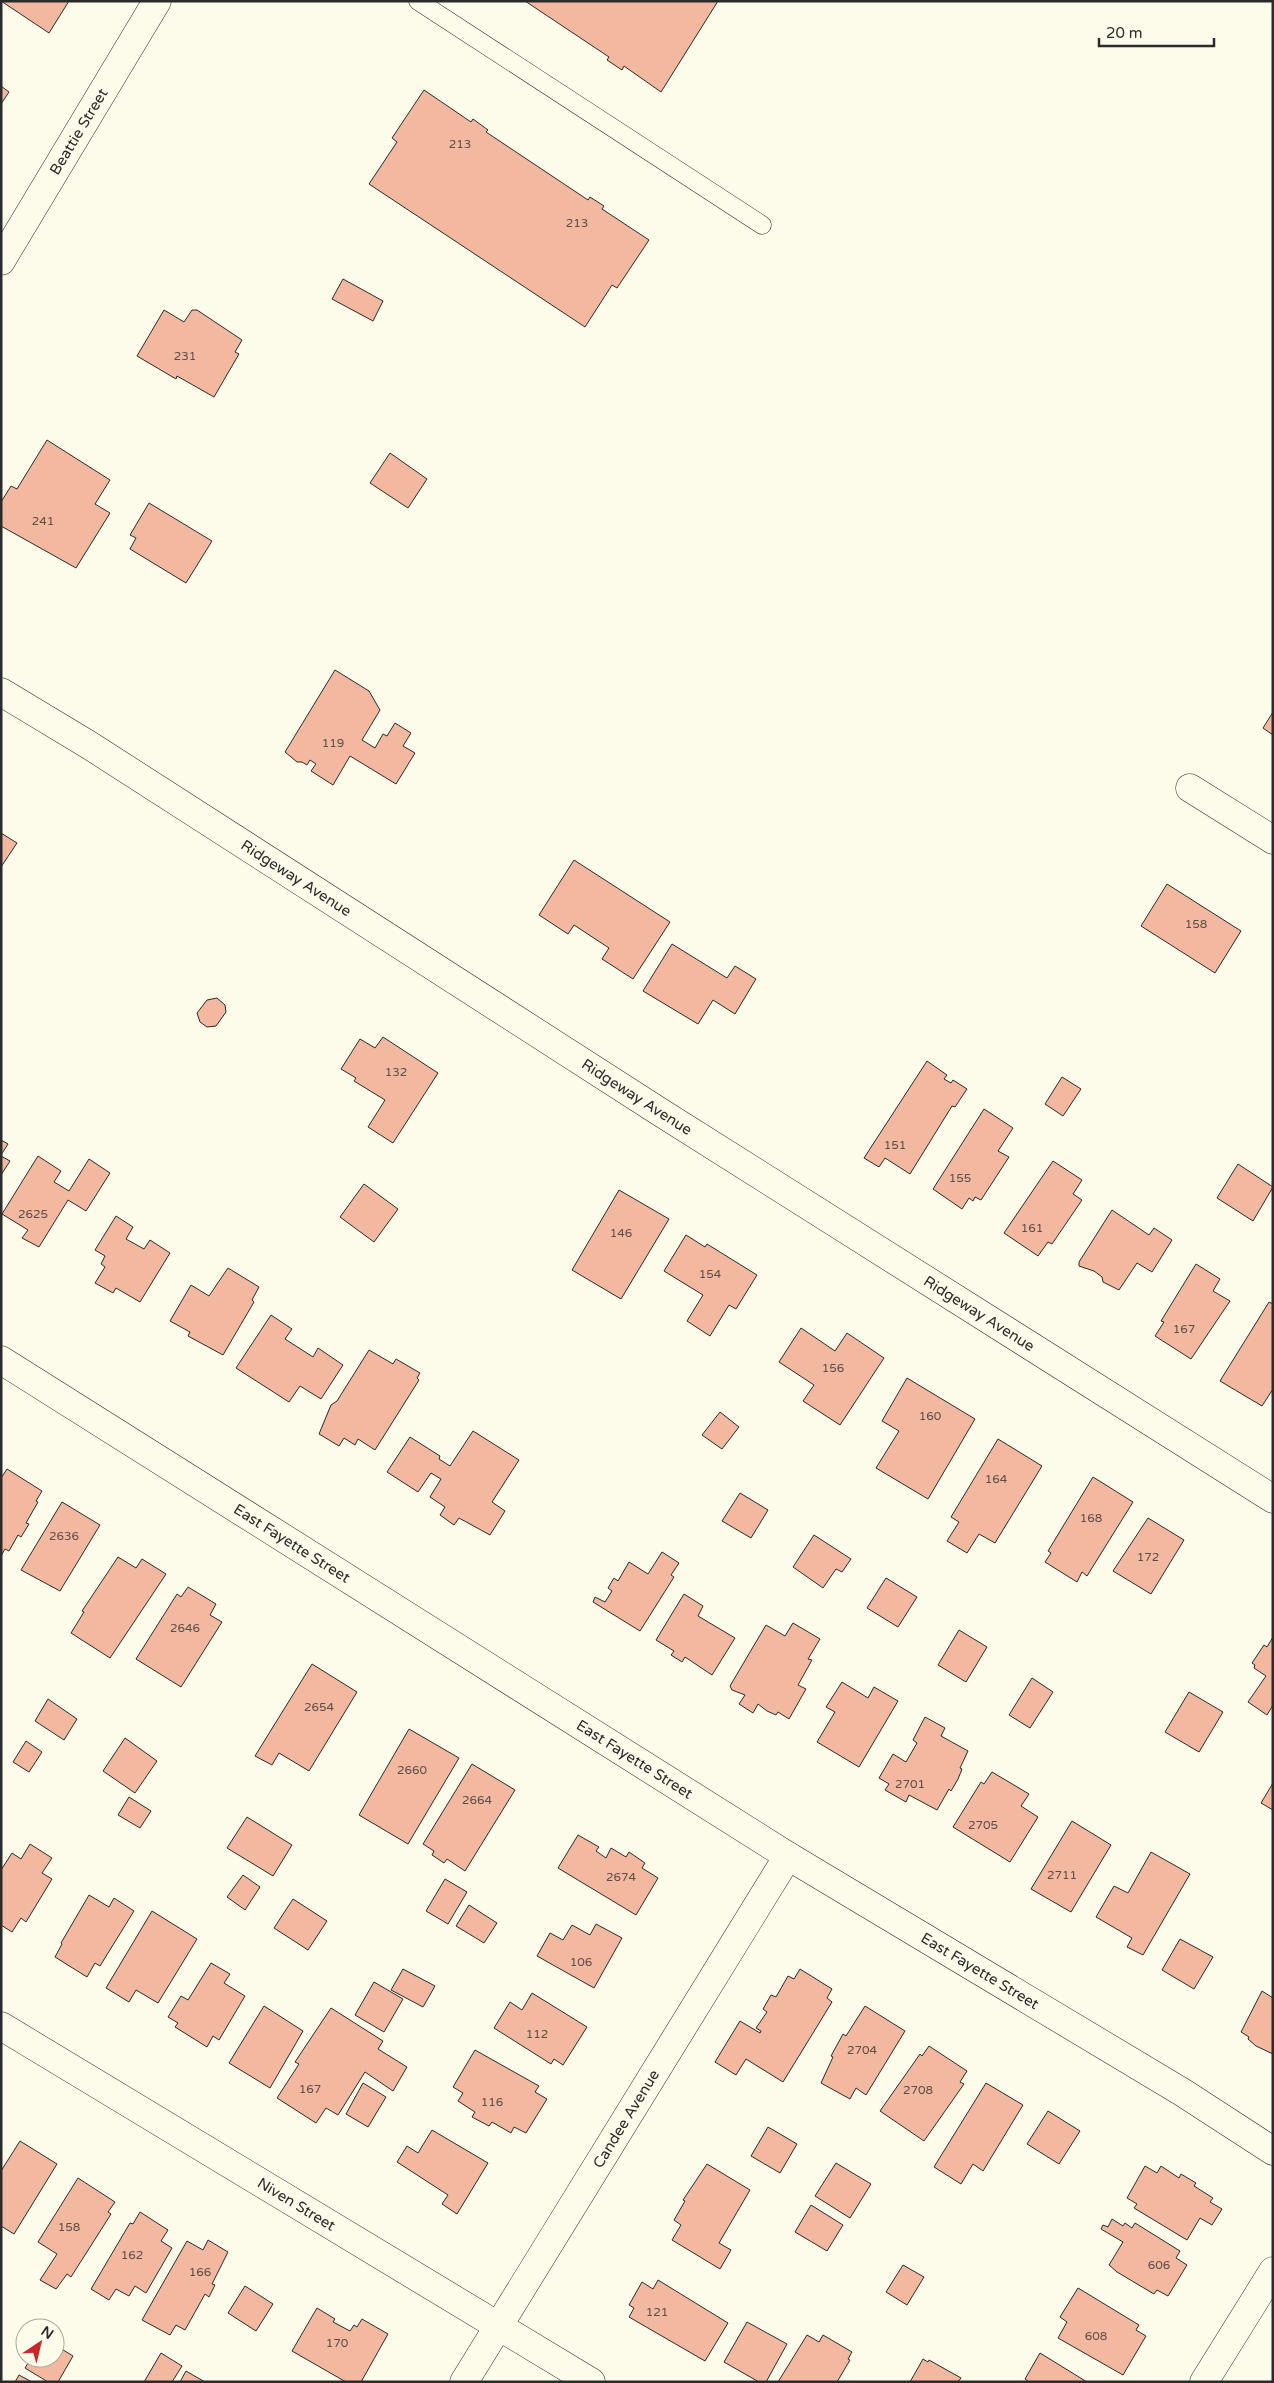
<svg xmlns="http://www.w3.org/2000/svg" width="1274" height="2383" font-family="'Varela Round',sans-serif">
	<rect width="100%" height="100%" fill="#fdfbea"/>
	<!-- building -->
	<path fill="#f2b8a0" stroke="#2b2b2b" d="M 1,1 L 69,1 L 49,33 Z
		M 525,1 L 718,1 L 661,92 L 624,66 L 622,70 L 607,60 L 609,57 Z
		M 1,86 L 9,92 L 1,104 Z
		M 424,90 L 471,122 L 473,119 L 488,130 L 486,132 L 588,200 L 590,197 L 604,206 L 602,209 L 649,240 L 617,288 L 612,285 L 585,327 L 369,184 L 397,142 L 392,138 Z
		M 343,279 L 383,301 L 373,321 L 332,299 Z
		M 164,310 L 184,322 L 192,310 L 197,310 L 242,340 L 235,352 L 239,354 L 214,397 L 177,376 L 176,379 L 137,356 Z
		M 47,440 L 110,480 L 95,504 L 110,513 L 76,568 L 1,526 L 1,502 L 11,486 L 17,489 Z
		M 390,453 L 427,479 L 408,508 L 370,483 Z
		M 149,503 L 212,541 L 186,583 L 130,549 L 136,538 L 130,535 Z
		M 335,670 L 369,691 L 380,710 L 362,740 L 375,748 L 383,734 L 387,736 L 395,723 L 411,733 L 403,746 L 415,753 L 396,784 L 350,756 L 333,785 L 311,771 L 316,764 L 310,760 L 307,765 L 302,762 L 297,762 L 285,752 Z
		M 1273,712 L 1273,735 L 1263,728 Z
		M 1,833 L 17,843 L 1,867 Z
		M 574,860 L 670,922 L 633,979 L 602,959 L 609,948 L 574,925 L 568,934 L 539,915 Z
		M 1167,884 L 1241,931 L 1215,973 L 1141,926 Z
		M 672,944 L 727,978 L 735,966 L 756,979 L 735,1014 L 713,1000 L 698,1024 L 643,991 Z
		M 217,998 L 225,1005 L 226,1012 L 216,1026 L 207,1027 L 200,1022 L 197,1013 L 207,1000 Z
		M 383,1037 L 438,1073 L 393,1143 L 368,1127 L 385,1100 L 354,1081 L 356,1078 L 341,1069 L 360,1039 L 375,1048 Z
		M 927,1061 L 947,1075 L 944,1079 L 951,1083 L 953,1080 L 967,1089 L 955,1107 L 952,1106 L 910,1174 L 885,1158 L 879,1167 L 864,1158 Z
		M 1062,1077 L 1081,1089 L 1063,1116 L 1045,1104 Z
		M 984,1109 L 1013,1128 L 998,1151 L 1009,1157 L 981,1200 L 975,1197 L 973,1201 L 969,1198 L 962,1209 L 933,1189 Z
		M 1,1140 L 8,1144 L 1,1155 Z
		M 1,1156 L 10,1161 L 1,1175 Z
		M 38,1156 L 61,1171 L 54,1182 L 69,1191 L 89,1159 L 110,1173 L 86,1211 L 68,1200 L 39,1247 L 22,1238 L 28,1230 L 2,1214 Z
		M 1053,1161 L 1082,1180 L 1073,1194 L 1082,1200 L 1052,1244 L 1048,1242 L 1038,1256 L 1004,1233 Z
		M 1238,1164 L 1273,1187 L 1253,1221 L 1217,1198 Z
		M 364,1184 L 398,1209 L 374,1242 L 340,1217 Z
		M 619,1190 L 669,1219 L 621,1299 L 572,1270 Z
		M 1112,1210 L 1149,1235 L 1154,1228 L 1172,1240 L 1152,1272 L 1137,1263 L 1119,1290 L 1103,1282 L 1102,1277 L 1094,1271 L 1079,1266 L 1079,1262 Z
		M 116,1216 L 133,1227 L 126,1239 L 144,1249 L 150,1240 L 170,1253 L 140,1302 L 116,1288 L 113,1293 L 95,1283 L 105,1267 L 101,1264 L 105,1256 L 95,1250 Z
		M 686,1235 L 705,1247 L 707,1244 L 757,1275 L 736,1309 L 729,1305 L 710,1336 L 687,1321 L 703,1295 L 664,1271 Z
		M 1196,1264 L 1220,1279 L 1213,1291 L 1230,1301 L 1191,1359 L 1155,1336 L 1164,1322 L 1161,1321 Z
		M 228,1268 L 259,1287 L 252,1300 L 254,1302 L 223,1355 L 188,1336 L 190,1332 L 170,1321 L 191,1285 L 209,1296 Z
		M 1269,1302 L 1273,1304 L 1273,1389 L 1262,1406 L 1220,1381 Z
		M 271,1315 L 292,1329 L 285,1339 L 313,1357 L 318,1348 L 343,1365 L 321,1399 L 300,1386 L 289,1402 L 236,1368 Z
		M 801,1328 L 835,1351 L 847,1333 L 884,1358 L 840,1425 L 803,1401 L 814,1385 L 779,1362 Z
		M 369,1350 L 393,1364 L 396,1359 L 420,1373 L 417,1378 L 419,1380 L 375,1450 L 358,1439 L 355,1445 L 344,1438 L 339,1446 L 319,1434 L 331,1405 L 337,1401 Z
		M 907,1378 L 975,1419 L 928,1499 L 876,1468 L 899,1431 L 882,1421 Z
		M 720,1412 L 739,1427 L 722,1449 L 702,1435 Z
		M 473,1431 L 519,1460 L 492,1502 L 505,1511 L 490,1535 L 459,1518 L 454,1525 L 440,1515 L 445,1507 L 430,1497 L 441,1479 L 431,1473 L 418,1492 L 387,1472 L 410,1437 L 440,1456 L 439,1459 L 450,1466 Z
		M 998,1439 L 1042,1466 L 995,1543 L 979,1534 L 967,1553 L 947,1541 L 959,1522 L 951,1517 Z
		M 7,1469 L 42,1491 L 36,1501 L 38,1502 L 26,1523 L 29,1524 L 21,1537 L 18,1535 L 9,1551 L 5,1549 L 1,1556 L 1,1478 Z
		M 1093,1477 L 1133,1502 L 1087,1576 L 1082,1572 L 1077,1582 L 1045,1562 L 1051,1553 L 1048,1551 Z
		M 740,1493 L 768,1510 L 751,1538 L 722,1521 Z
		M 62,1502 L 100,1525 L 60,1591 L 21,1570 Z
		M 1148,1518 L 1184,1540 L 1151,1594 L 1113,1571 Z
		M 814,1535 L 851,1559 L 842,1572 L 836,1569 L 823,1588 L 793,1567 Z
		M 662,1552 L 679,1563 L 671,1575 L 674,1577 L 640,1631 L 593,1602 L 595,1597 L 605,1602 L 612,1591 L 608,1588 L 614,1578 L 618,1581 L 629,1562 L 648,1574 Z
		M 118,1557 L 136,1568 L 142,1559 L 166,1574 L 110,1658 L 71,1633 L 84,1612 L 82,1611 Z
		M 886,1578 L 917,1597 L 898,1627 L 867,1608 Z
		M 188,1587 L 216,1604 L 210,1615 L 222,1622 L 181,1687 L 136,1659 L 177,1594 L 181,1597 Z
		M 684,1594 L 703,1606 L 698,1616 L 735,1638 L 712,1675 L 685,1657 L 682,1662 L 671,1655 L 674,1651 L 656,1640 Z
		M 793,1623 L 820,1639 L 808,1659 L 812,1660 L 798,1685 L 806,1689 L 789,1719 L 778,1712 L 776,1715 L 767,1711 L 758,1704 L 753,1713 L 739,1704 L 745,1695 L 732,1690 L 730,1686 L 766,1625 L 785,1636 Z
		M 959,1630 L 987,1647 L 966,1682 L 938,1665 Z
		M 1273,1637 L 1273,1705 L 1267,1715 L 1248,1702 L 1266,1676 L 1254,1668 L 1255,1665 L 1252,1663 L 1264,1645 L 1267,1647 Z
		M 312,1664 L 357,1692 L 309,1771 L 279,1753 L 272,1765 L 255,1756 Z
		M 1032,1678 L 1053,1692 L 1030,1728 L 1009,1715 Z
		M 842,1682 L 868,1698 L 874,1687 L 898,1701 L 859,1767 L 817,1742 L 835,1712 L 826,1707 Z
		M 1189,1692 L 1223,1712 L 1199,1752 L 1165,1732 Z
		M 48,1699 L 77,1719 L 64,1740 L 35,1721 Z
		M 925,1717 L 945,1728 L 941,1736 L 968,1751 L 960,1768 L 962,1769 L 958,1779 L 951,1791 L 949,1789 L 937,1810 L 909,1795 L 906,1802 L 885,1790 L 889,1784 L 879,1778 L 893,1754 L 906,1762 L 917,1743 L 913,1740 Z
		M 409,1729 L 459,1758 L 408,1844 L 359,1815 Z
		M 125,1738 L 157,1761 L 135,1793 L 103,1771 Z
		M 26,1741 L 42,1752 L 29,1772 L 13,1762 Z
		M 472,1764 L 515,1790 L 465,1871 L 447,1859 L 444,1863 L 432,1855 L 434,1851 L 423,1844 Z
		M 992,1772 L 1029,1794 L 1021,1806 L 1038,1817 L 1010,1862 L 953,1827 L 981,1782 L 984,1784 Z
		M 1273,1783 L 1273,1810 L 1261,1803 Z
		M 129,1797 L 151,1811 L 140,1828 L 118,1815 Z
		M 247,1817 L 292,1845 L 273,1876 L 227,1848 Z
		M 1072,1821 L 1111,1845 L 1071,1912 L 1031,1889 Z
		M 578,1835 L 599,1847 L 596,1851 L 606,1858 L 611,1848 L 626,1857 L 629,1852 L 645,1863 L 642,1868 L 658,1878 L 636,1915 L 558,1868 Z
		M 30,1844 L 52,1858 L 42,1873 L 52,1879 L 26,1922 L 21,1918 L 12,1932 L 1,1925 L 1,1870 L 12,1853 L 21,1859 Z
		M 1151,1852 L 1190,1874 L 1143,1955 L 1127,1947 L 1132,1938 L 1096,1917 L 1114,1886 L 1128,1893 Z
		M 243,1875 L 260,1887 L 245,1910 L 227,1897 Z
		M 445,1879 L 467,1892 L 448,1924 L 426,1911 Z
		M 89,1895 L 109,1907 L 114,1898 L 134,1911 L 100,1966 L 95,1963 L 87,1977 L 55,1957 L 62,1944 L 61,1943 Z
		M 293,1899 L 327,1921 L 308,1950 L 274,1928 Z
		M 469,1905 L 497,1923 L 484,1943 L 456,1926 Z
		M 152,1911 L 197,1939 L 158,2003 L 136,1990 L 129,2002 L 106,1988 Z
		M 596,1924 L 622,1938 L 594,1988 L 537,1956 L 550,1933 L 563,1940 L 572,1925 L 590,1935 Z
		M 1180,1939 L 1213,1957 L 1194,1989 L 1162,1970 Z
		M 211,1963 L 230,1974 L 224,1983 L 245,1996 L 219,2040 L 213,2036 L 207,2047 L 175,2027 L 178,2023 L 168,2017 L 181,1996 L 188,2000 Z
		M 403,1969 L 435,1986 L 423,2007 L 391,1990 Z
		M 800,1969 L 832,1989 L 827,1998 L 832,2002 L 783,2082 L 746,2059 L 736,2075 L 715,2062 L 740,2021 L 760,2033 L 761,2031 L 756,2028 L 767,2012 L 763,2009 L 771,1995 L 776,1997 L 788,1976 L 794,1979 Z
		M 374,1982 L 403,1999 L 384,2032 L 355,2015 Z
		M 1262,1991 L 1273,1998 L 1273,2054 L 1256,2046 L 1248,2039 L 1249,2037 L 1241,2032 Z
		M 532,1993 L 587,2027 L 563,2065 L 554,2059 L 551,2064 L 494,2028 L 510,2002 L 522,2010 Z
		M 264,2006 L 303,2031 L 270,2088 L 229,2063 Z
		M 865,2006 L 905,2031 L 866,2095 L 856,2088 L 850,2099 L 821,2083 L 833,2057 L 831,2056 L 843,2034 L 846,2036 Z
		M 331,2008 L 383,2041 L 378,2049 L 407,2067 L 393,2091 L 365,2072 L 338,2115 L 326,2108 L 316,2123 L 277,2098 L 299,2064 L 295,2062 Z
		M 929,2046 L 967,2071 L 960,2082 L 964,2084 L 924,2141 L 880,2111 L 920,2054 L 922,2056 Z
		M 475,2050 L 539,2086 L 535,2092 L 547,2099 L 526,2133 L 514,2127 L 511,2133 L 492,2122 L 489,2126 L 472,2117 L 475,2112 L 458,2101 L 463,2093 L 453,2087 Z
		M 363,2083 L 386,2097 L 368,2127 L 346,2114 Z
		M 986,2083 L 1023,2105 L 983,2171 L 973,2164 L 961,2184 L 934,2167 Z
		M 1048,2111 L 1080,2131 L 1059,2164 L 1027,2144 Z
		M 768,2127 L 797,2144 L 780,2173 L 751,2156 Z
		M 432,2130 L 488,2163 L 457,2214 L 442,2204 L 448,2195 L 397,2162 L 407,2146 L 418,2153 Z
		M 20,2141 L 57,2164 L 14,2234 L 1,2226 L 1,2171 Z
		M 836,2163 L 871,2184 L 850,2218 L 815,2196 Z
		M 707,2164 L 750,2190 L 719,2243 L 731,2250 L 720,2269 L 672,2240 L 681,2225 L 674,2220 L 685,2201 L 683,2200 Z
		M 1145,2166 L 1157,2173 L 1161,2166 L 1179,2178 L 1181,2174 L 1196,2183 L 1194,2186 L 1213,2198 L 1210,2202 L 1222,2209 L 1212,2225 L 1200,2218 L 1187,2240 L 1134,2208 L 1137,2204 L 1127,2198 Z
		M 78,2178 L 115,2202 L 108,2212 L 111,2214 L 71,2277 L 67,2274 L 56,2289 L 40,2280 L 57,2254 L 38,2242 Z
		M 811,2205 L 843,2225 L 827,2251 L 795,2232 Z
		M 140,2212 L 168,2230 L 161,2241 L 172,2248 L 146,2293 L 135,2286 L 129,2296 L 116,2289 L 109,2300 L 91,2289 L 130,2223 L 133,2224 Z
		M 1112,2219 L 1123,2226 L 1125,2223 L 1132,2228 L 1135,2223 L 1180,2251 L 1176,2258 L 1187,2265 L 1168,2296 L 1157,2290 L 1154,2294 L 1117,2272 L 1109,2265 L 1123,2242 L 1101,2229 L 1103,2225 L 1108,2227 Z
		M 208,2240 L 228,2252 L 212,2284 L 215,2285 L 209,2297 L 205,2294 L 185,2330 L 176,2325 L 170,2335 L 142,2320 L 187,2241 L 203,2250 Z
		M 903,2265 L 924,2277 L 907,2305 L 886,2292 Z
		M 658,2280 L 728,2323 L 705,2361 L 629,2317 L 634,2308 L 629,2305 L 642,2282 L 653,2289 Z
		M 245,2286 L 273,2304 L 256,2331 L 228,2313 Z
		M 1078,2288 L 1139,2325 L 1136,2330 L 1146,2336 L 1123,2375 L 1058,2338 L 1067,2322 L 1060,2317 Z
		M 317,2308 L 335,2319 L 333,2322 L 350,2331 L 354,2325 L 357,2327 L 362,2319 L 388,2334 L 361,2382 L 346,2382 L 292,2351 Z
		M 747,2322 L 787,2344 L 766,2382 L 759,2382 L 724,2362 Z
		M 807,2335 L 819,2342 L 823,2335 L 852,2352 L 848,2359 L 850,2360 L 837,2382 L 778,2382 Z
		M 55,2345 L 73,2356 L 58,2382 L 48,2382 L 25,2368 L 31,2358 L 55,2358 Z
		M 161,2353 L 182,2366 L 172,2382 L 144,2382 Z
		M 1040,2353 L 1087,2382 L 1029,2382 L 1025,2379 Z
		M 923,2359 L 928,2362 L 929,2360 L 961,2378 L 958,2382 L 910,2382 Z
		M 186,2371 L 205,2382 L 180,2382 Z
		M 19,2375 L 32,2382 L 15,2382 Z"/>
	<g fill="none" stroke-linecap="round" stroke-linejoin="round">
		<defs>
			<path id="lane" d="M 418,1 L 762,225"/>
			<g id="street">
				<path id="s1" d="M 1,261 L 157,1"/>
				<path id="s2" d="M 1,692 L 89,745 L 660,1112 L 1273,1499"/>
				<path d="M 1190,788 L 1273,840"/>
				<path id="s3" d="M 1,2026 L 591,2382"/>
				<path id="s4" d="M 464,2382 L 788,1856"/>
			</g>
			<g id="secondary">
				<path id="s5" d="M 1,1360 L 788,1856 L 1182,2092 L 1273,2151"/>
				<path d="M 1204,2382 L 1273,2271"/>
			</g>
		</defs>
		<!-- lane casing -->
		<use href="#lane" stroke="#2b2b2b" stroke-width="19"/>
		<!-- street casing -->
		<use href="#street" stroke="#2b2b2b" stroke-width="29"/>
		<!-- secondary casing -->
		<use href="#secondary" stroke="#2b2b2b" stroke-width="29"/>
		<!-- lane -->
		<use href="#lane" stroke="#fdfbea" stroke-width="18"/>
		<!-- street -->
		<use href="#street" stroke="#fdfbea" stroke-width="28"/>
		<!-- secondary -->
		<use href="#secondary" stroke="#fdfbea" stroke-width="28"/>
	</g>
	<g text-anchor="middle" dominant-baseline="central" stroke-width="4" stroke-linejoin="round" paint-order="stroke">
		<!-- number labels -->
		<g font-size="12" fill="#5d4e48">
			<text x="460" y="144">213</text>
			<text x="577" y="223">213</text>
			<text x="185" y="356">231</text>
			<text x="43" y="521">241</text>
			<text x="333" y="743">119</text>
			<text x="1196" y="924">158</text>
			<text x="396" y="1072">132</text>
			<text x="895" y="1145">151</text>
			<text x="960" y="1178">155</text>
			<text x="33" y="1214">2625</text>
			<text x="1032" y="1228">161</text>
			<text x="621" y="1233">146</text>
			<text x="710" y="1274">154</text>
			<text x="1184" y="1329">167</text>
			<text x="833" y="1368">156</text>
			<text x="930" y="1416">160</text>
			<text x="996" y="1479">164</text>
			<text x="1091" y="1518">168</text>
			<text x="64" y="1536">2636</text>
			<text x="1148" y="1557">172</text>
			<text x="185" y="1628">2646</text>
			<text x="319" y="1707">2654</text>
			<text x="412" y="1770">2660</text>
			<text x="910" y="1784">2701</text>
			<text x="477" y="1800">2664</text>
			<text x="983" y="1825">2705</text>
			<text x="1062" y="1875">2711</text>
			<text x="621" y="1877">2674</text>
			<text x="581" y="1962">106</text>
			<text x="537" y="2034">112</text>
			<text x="862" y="2050">2704</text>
			<text x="310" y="2089">167</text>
			<text x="918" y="2090">2708</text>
			<text x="492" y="2102">116</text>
			<text x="69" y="2227">158</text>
			<text x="132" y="2255">162</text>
			<text x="1159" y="2265">606</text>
			<text x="200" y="2272">166</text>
			<text x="657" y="2312">121</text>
			<text x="1096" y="2336">608</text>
			<text x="337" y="2343">170</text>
		</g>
		<!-- street labels -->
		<g font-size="15" fill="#2b2b2b" stroke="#fdfbea">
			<text stroke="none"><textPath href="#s1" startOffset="151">Beattie Street</textPath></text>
			<text stroke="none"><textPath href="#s2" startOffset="349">Ridgeway Avenue</textPath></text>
			<text stroke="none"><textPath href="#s2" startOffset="754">Ridgeway Avenue</textPath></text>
			<text stroke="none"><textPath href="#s2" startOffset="1159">Ridgeway Avenue</textPath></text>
			<text stroke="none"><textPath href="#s5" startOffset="344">East Fayette Street</textPath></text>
			<text stroke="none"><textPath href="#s5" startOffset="749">East Fayette Street</textPath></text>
			<text stroke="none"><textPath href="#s5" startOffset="1154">East Fayette Street</textPath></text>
			<text stroke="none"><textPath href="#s4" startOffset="309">Candee Avenue</textPath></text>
			<text stroke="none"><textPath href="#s3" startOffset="345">Niven Street</textPath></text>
		</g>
	</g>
	<!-- border -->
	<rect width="1274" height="2383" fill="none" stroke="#2b2b2b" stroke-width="5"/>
	<!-- north arrow -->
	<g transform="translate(40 2343) rotate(35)"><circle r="24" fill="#fdfbea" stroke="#a9a89e"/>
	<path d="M0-4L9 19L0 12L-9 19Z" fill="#c62828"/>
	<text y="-8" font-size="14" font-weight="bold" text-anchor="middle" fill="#2b2b2b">N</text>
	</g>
	<!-- scale -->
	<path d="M1099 38v8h115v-8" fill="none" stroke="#2b2b2b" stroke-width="2.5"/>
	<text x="1106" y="38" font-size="15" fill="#2b2b2b" stroke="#fdfbea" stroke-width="4" paint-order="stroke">20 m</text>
</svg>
